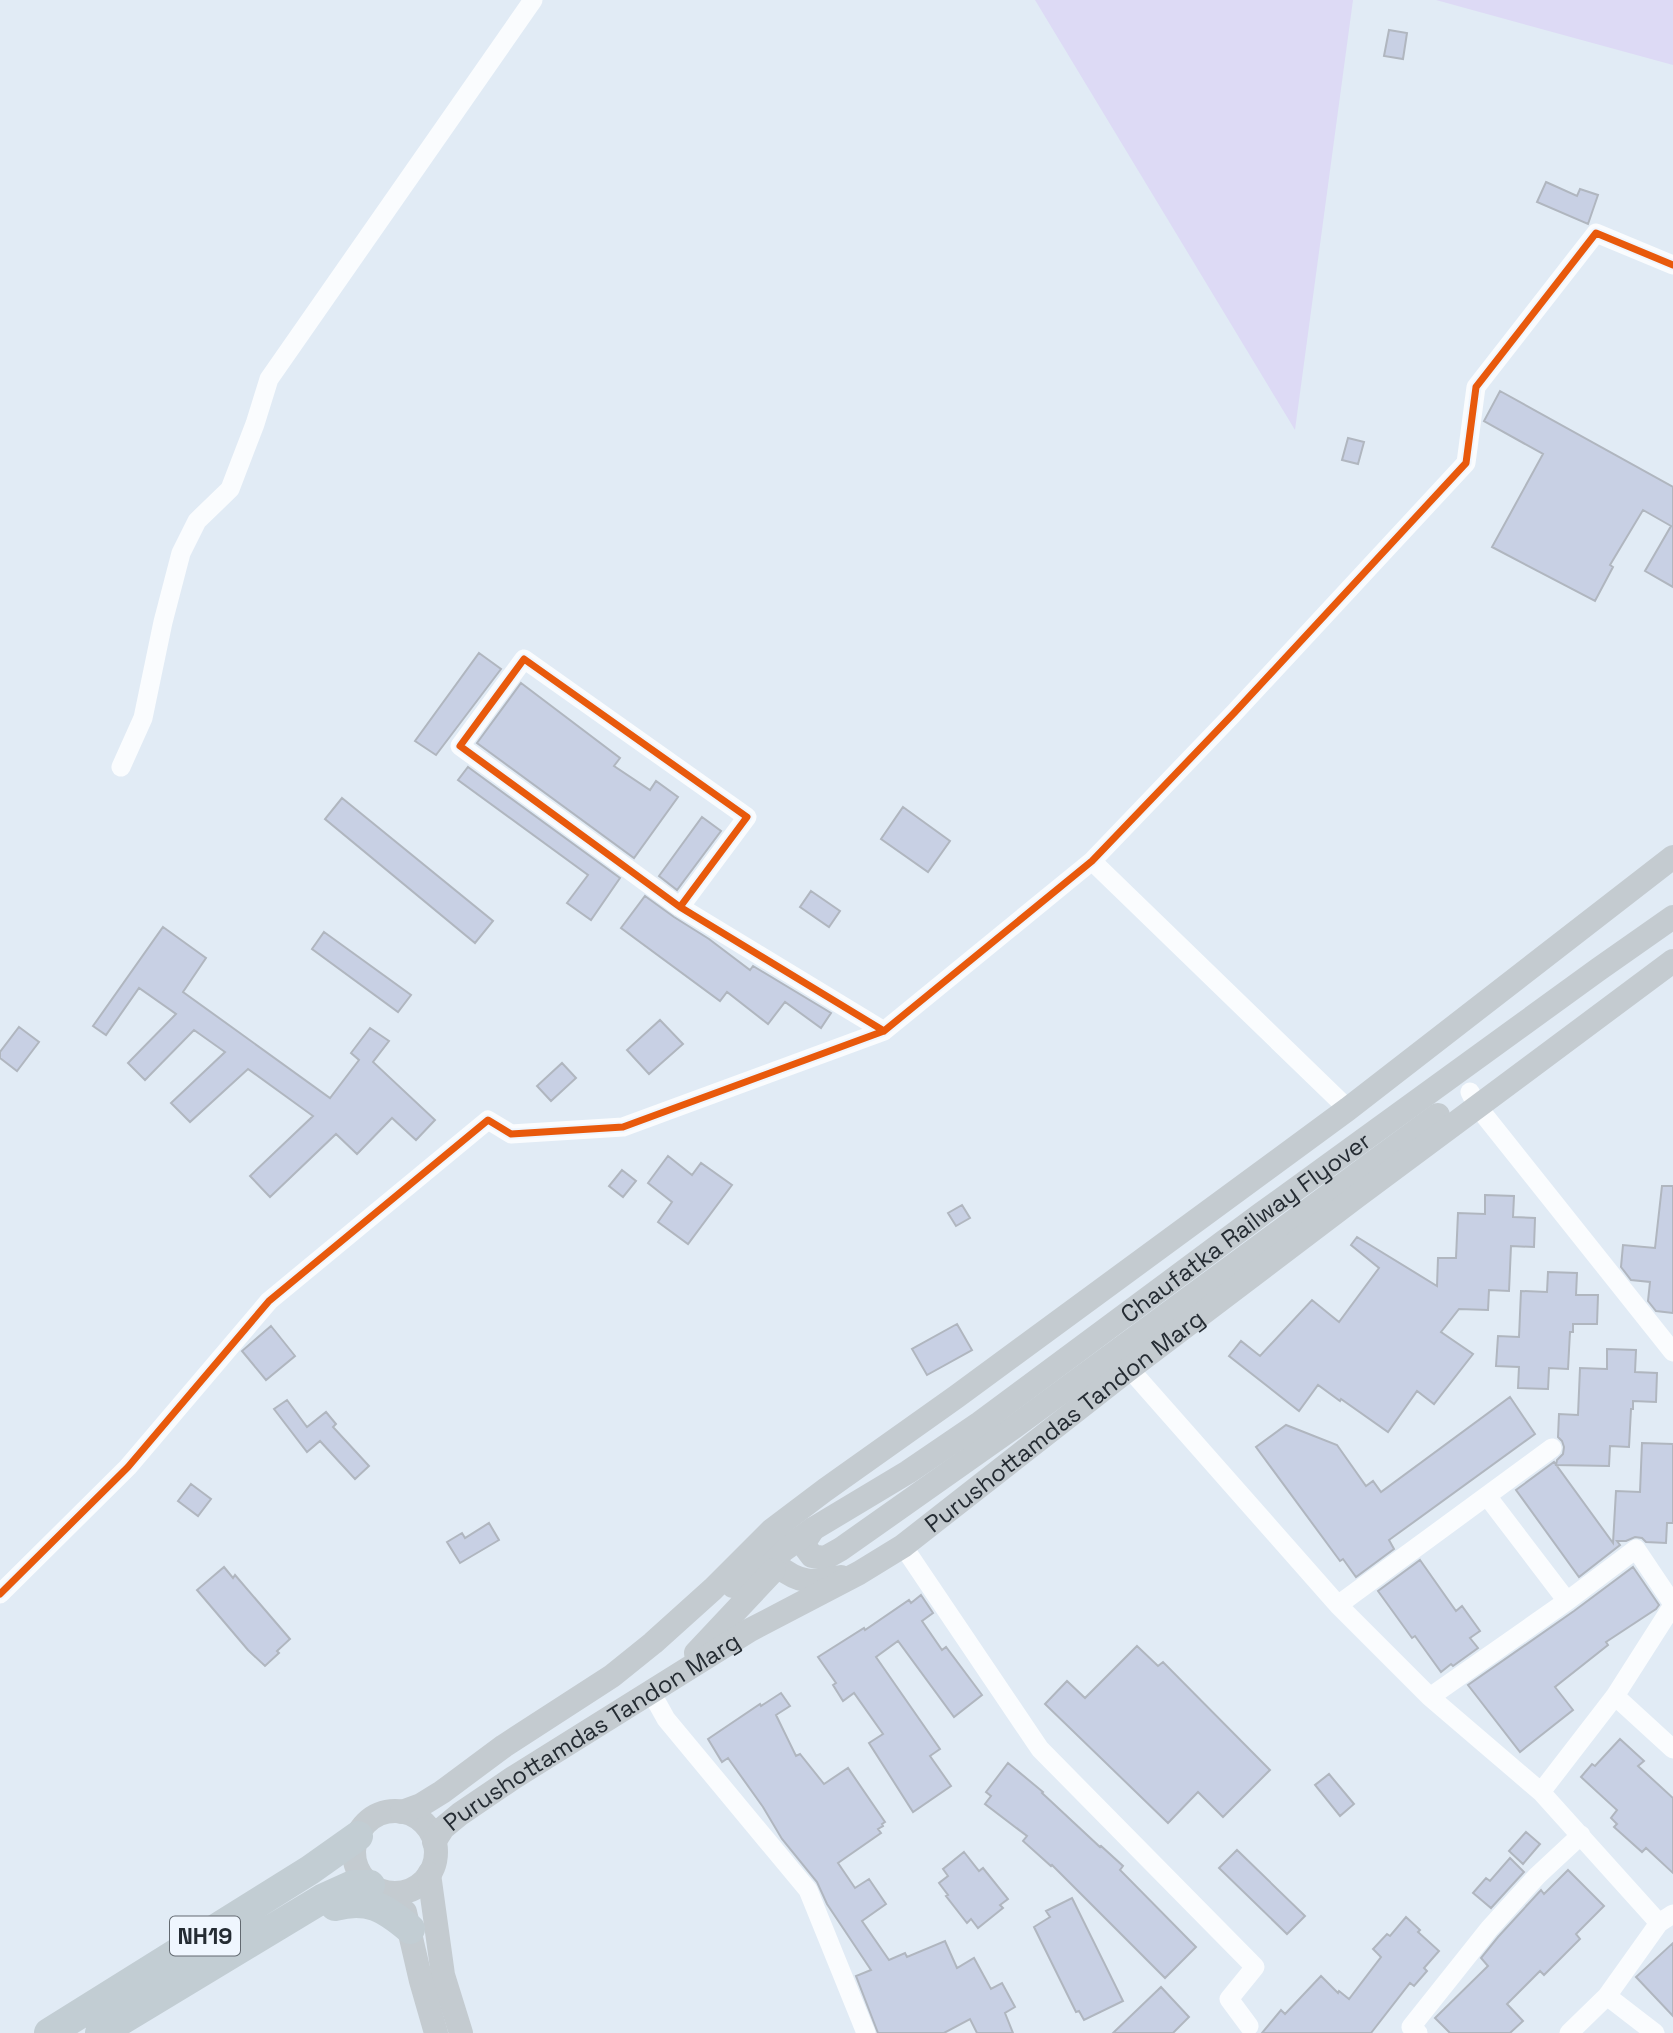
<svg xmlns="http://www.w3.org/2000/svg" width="1673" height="2033" font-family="'Space Grotesk',sans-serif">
	<rect width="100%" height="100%" fill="#e1ebf5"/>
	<!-- green -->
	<path fill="#dddaf5" d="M 1035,0 L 1353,0 L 1295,430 Z
		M 1436,0 L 1673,0 L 1673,65 Z"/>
	<!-- building -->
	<path fill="#c8d0e4" stroke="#b0b6bf" stroke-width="2" d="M 1389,30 L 1407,33 L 1403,59 L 1384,56 Z
		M 1546,182 L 1577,196 L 1580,189 L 1598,195 L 1588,224 L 1537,202 Z
		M 1500,391 L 1673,487 L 1673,587 L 1645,571 L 1671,526 L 1643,510 L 1610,565 L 1613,567 L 1595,601 L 1492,547 L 1543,454 L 1484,421 Z
		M 1348,438 L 1364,442 L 1358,464 L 1342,460 Z
		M 479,653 L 501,669 L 436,755 L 415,741 Z
		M 521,683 L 620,758 L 614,766 L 650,790 L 656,781 L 678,797 L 634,858 L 477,743 Z
		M 468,767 L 620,878 L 591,920 L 567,903 L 588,875 L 458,780 Z
		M 342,798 L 493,921 L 475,943 L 325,819 Z
		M 903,807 L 950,841 L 928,872 L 881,839 Z
		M 702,817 L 721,831 L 677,890 L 659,876 Z
		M 811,891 L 840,911 L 829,927 L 800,907 Z
		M 645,896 L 674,917 L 709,939 L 750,970 L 753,966 L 831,1013 L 821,1028 L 785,1002 L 768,1024 L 727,992 L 720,1001 L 621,928 Z
		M 163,927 L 206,958 L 183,992 L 330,1098 L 359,1060 L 351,1053 L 370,1028 L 389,1041 L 373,1062 L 435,1120 L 416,1140 L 392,1118 L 357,1154 L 336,1134 L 270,1197 L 250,1176 L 313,1116 L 248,1069 L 190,1122 L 171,1103 L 225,1052 L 194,1030 L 145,1080 L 128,1063 L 176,1014 L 139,988 L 106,1035 L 93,1026 Z
		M 324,932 L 411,995 L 398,1012 L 312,949 Z
		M 660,1020 L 683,1044 L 649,1074 L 627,1050 Z
		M 19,1027 L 39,1042 L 17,1071 L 0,1058 L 0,1052 Z
		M 562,1063 L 576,1078 L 551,1101 L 537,1086 Z
		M 668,1156 L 692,1175 L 701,1163 L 732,1185 L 688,1244 L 658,1222 L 672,1202 L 648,1183 Z
		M 622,1170 L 636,1181 L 623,1197 L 609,1186 Z
		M 1662,1186 L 1673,1186 L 1673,1313 L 1656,1311 L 1648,1301 L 1650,1282 L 1631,1280 L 1621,1267 L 1623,1245 L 1655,1248 Z
		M 1485,1195 L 1514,1196 L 1513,1217 L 1535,1218 L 1534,1247 L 1511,1246 L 1509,1291 L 1489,1290 L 1488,1310 L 1459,1309 L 1441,1332 L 1473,1354 L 1434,1404 L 1417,1391 L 1388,1432 L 1341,1399 L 1340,1401 L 1318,1385 L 1299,1411 L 1229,1356 L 1241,1341 L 1260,1356 L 1312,1300 L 1339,1322 L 1379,1268 L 1351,1245 L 1357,1237 L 1437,1286 L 1438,1258 L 1456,1258 L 1458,1213 L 1485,1214 Z
		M 962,1205 L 970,1218 L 956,1226 L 948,1213 Z
		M 1548,1272 L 1577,1273 L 1576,1295 L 1598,1295 L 1597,1324 L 1573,1324 L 1573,1332 L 1570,1332 L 1568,1369 L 1549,1368 L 1548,1389 L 1518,1388 L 1519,1367 L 1496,1366 L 1498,1336 L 1519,1337 L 1521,1291 L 1547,1292 Z
		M 957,1324 L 972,1350 L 927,1375 L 912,1349 Z
		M 271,1326 L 295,1356 L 266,1380 L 242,1351 Z
		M 1607,1349 L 1636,1350 L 1635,1372 L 1657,1373 L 1656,1402 L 1633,1401 L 1633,1409 L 1631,1409 L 1629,1447 L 1610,1446 L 1609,1466 L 1556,1465 L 1557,1460 L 1563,1454 L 1564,1447 L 1562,1441 L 1558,1437 L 1559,1414 L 1578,1415 L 1580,1368 L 1607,1369 Z
		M 1510,1397 L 1535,1434 L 1389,1540 L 1394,1549 L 1356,1577 L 1343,1559 L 1340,1561 L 1256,1447 L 1286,1425 L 1337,1445 L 1366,1486 L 1373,1481 L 1381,1492 Z
		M 287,1400 L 307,1427 L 326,1412 L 336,1424 L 333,1427 L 369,1466 L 355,1479 L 320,1441 L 307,1452 L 274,1409 Z
		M 1642,1443 L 1673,1444 L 1673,1523 L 1667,1523 L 1666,1543 L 1646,1542 L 1642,1538 L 1635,1537 L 1626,1541 L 1617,1541 L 1620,1545 L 1579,1577 L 1516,1490 L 1554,1462 L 1613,1543 L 1616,1491 L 1640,1492 Z
		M 191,1484 L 211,1499 L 198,1516 L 178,1501 Z
		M 489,1523 L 499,1540 L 460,1563 L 447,1542 L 462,1533 L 465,1538 Z
		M 1420,1560 L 1456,1611 L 1462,1606 L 1480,1631 L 1470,1638 L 1478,1648 L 1453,1666 L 1451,1664 L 1441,1672 L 1415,1636 L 1412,1638 L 1378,1591 Z
		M 224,1567 L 233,1578 L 235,1575 L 290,1639 L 277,1651 L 279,1653 L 265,1666 L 248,1650 L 197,1590 Z
		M 1633,1567 L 1659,1605 L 1656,1609 L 1606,1642 L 1608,1645 L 1555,1687 L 1573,1710 L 1520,1752 L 1468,1685 L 1574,1611 Z
		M 921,1595 L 933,1613 L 922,1621 L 942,1650 L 946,1647 L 982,1695 L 954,1717 L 898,1641 L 876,1657 L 940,1749 L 930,1756 L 951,1786 L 913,1812 L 869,1743 L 883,1734 L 854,1693 L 843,1701 L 833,1685 L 836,1683 L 818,1657 L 864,1628 L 865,1630 L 909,1600 L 911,1603 Z
		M 1137,1646 L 1158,1666 L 1163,1662 L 1270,1770 L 1223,1817 L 1198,1792 L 1168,1823 L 1045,1704 L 1067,1681 L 1085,1698 Z
		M 781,1693 L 790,1706 L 776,1715 L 796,1756 L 800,1754 L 824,1784 L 848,1768 L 885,1822 L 882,1824 L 883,1826 L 878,1829 L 881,1833 L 838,1863 L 855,1888 L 869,1879 L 886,1904 L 862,1921 L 889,1960 L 905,1953 L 907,1957 L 945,1941 L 957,1968 L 974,1958 L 991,1989 L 1002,1983 L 1015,2007 L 1005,2013 L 1013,2033 L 977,2033 L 970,2019 L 944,2033 L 878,2033 L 856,1976 L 871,1970 L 827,1904 L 817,1882 L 782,1839 L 763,1807 L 728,1758 L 722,1762 L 708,1739 L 760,1704 L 761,1706 Z
		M 1620,1739 L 1644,1761 L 1638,1766 L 1673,1798 L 1673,1873 L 1646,1848 L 1642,1852 L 1614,1827 L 1617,1824 L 1611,1818 L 1617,1810 L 1581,1777 L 1592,1764 L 1595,1766 Z
		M 1008,1763 L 1043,1792 L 1042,1793 L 1100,1847 L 1101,1846 L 1123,1866 L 1120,1870 L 1196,1947 L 1165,1978 L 1052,1865 L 1051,1866 L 1023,1841 L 1027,1836 L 985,1804 L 991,1796 L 986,1792 Z
		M 1329,1774 L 1354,1804 L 1340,1816 L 1315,1785 Z
		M 1526,1832 L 1540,1844 L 1523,1864 L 1509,1851 Z
		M 1237,1850 L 1305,1916 L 1287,1934 L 1219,1868 Z
		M 964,1852 L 979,1871 L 983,1868 L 1008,1899 L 1000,1905 L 1003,1908 L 978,1928 L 971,1919 L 967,1923 L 946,1896 L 948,1895 L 939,1883 L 948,1876 L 943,1869 Z
		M 1510,1858 L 1524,1872 L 1491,1908 L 1473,1893 L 1486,1878 L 1490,1881 Z
		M 1568,1870 L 1604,1906 L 1576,1934 L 1580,1939 L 1544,1975 L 1540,1971 L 1507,2004 L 1523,2021 L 1510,2033 L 1450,2033 L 1435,2018 L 1488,1966 L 1481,1958 L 1498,1937 L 1541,1890 L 1544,1894 Z
		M 1072,1898 L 1123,2001 L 1084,2020 L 1079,2011 L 1076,2012 L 1034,1927 L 1050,1917 L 1046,1911 Z
		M 1406,1917 L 1420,1930 L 1418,1932 L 1439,1951 L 1424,1968 L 1427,1971 L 1414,1986 L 1410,1983 L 1371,2033 L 1262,2033 L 1281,2010 L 1285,2014 L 1321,1976 L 1338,1993 L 1339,1991 L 1349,1999 L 1381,1957 L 1373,1949 L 1387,1934 L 1390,1936 Z
		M 1673,1943 L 1673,2016 L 1636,1977 Z
		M 1161,1987 L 1189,2017 L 1173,2033 L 1113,2033 Z"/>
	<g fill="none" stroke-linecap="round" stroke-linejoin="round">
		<!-- minor -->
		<path stroke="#fafcfe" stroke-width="19" d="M 121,767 L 143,718 L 163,622 L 181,553 L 197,521 L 230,489 L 255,424 L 269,379 L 533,0
			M 1092,861 L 1348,1109
			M 680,907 L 747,817 L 524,659 L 460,746 L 680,907 L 884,1031
			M 1470,1092 L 1477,1106 L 1673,1352
			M 1120,1358 L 1338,1605 L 1430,1697 L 1541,1792 L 1659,1923
			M 1487,1496 L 1567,1601
			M 903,1546 L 1040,1749 L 1255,1967 L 1229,1999 L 1249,2026
			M 0,1594 L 128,1467 L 269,1301 L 488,1120 L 511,1134 L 623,1127 L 884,1031 L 1092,861 L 1235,712 L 1466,463 L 1476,387 L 1596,233 L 1673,265
			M 1338,1605 L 1552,1448
			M 651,1692 L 666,1719 L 808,1890 L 866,2033
			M 1615,1696 L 1673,1749
			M 1430,1697 L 1567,1601 L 1636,1549 L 1673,1604
			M 1541,1792 L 1615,1696 L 1673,1605
			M 1607,1996 L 1655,2033
			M 1418,2033 L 1411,2027 L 1489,1929 L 1537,1876 L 1581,1835
			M 1569,2033 L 1607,1996 L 1659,1923 L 1673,1914"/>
		<!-- major -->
		<g stroke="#c4cbd0" stroke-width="24">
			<path d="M 813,1529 L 805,1541 L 806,1548 L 812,1556 L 825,1558 L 841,1549 L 1014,1427 L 1438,1115"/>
			<path d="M 780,1553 L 777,1560 L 778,1566 C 801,1585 814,1582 841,1577"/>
			<path id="s1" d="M 733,1586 L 813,1529 L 908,1472 L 980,1423 L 1260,1215 L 1599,969 L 1673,917"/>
			<path d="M 696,1653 L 774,1570"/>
			<circle cx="395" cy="1852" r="41"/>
			<path d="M 402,1812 L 421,1805 L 442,1792 L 504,1746 L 612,1676 L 653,1643 L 713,1589 L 772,1530 L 825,1490 L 956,1397 L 1348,1109 L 1673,857"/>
			<path id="s2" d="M 434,1842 L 443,1828 L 460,1814 L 513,1778 L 750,1630 L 859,1573 L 903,1546 L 1129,1369 L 1356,1197 L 1673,961"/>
			<path d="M 429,1874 L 443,1975 L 461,2033"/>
			<path d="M 405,1912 L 421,1981 L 436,2033"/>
		</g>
		<!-- highway -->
		<path stroke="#c2cdd3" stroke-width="30" d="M 335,1906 C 368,1897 385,1908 410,1929
			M 49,2033 L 310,1870 L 358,1836
			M 100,2033 L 322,1899 L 353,1885 L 370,1885"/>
		<defs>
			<path id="cycleway" d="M 680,907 L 747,817 L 524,659 L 460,746 L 680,907 L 884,1031
				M 0,1594 L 128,1467 L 269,1301 L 488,1120 L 511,1134 L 623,1127 L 884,1031 L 1092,861 L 1235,712 L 1466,463 L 1476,387 L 1596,233 L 1673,265"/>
		</defs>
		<!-- cycleway casing -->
		<use href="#cycleway" stroke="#eff6fe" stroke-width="11"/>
		<!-- cycleway -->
		<use href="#cycleway" stroke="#e8590c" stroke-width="7"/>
	</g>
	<g text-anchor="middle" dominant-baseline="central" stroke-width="6" stroke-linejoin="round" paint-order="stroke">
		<!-- shield labels -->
		<rect fill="#eff6fe" stroke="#626970" stroke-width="2" x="170" y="1916.5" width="70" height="39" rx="5"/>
		<g font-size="23" font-weight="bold" fill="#252c33">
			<text x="205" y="1936">NH19</text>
		</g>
		<!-- street labels -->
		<g font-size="24" fill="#252c33" stroke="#eff6fe">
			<text stroke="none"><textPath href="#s1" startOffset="626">Chaufatka Railway Flyover</textPath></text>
			<text stroke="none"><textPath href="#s2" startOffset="761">Purushottamdas Tandon Marg</textPath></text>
			<text stroke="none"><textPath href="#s2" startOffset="194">Purushottamdas Tandon Marg</textPath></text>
		</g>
	</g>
</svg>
